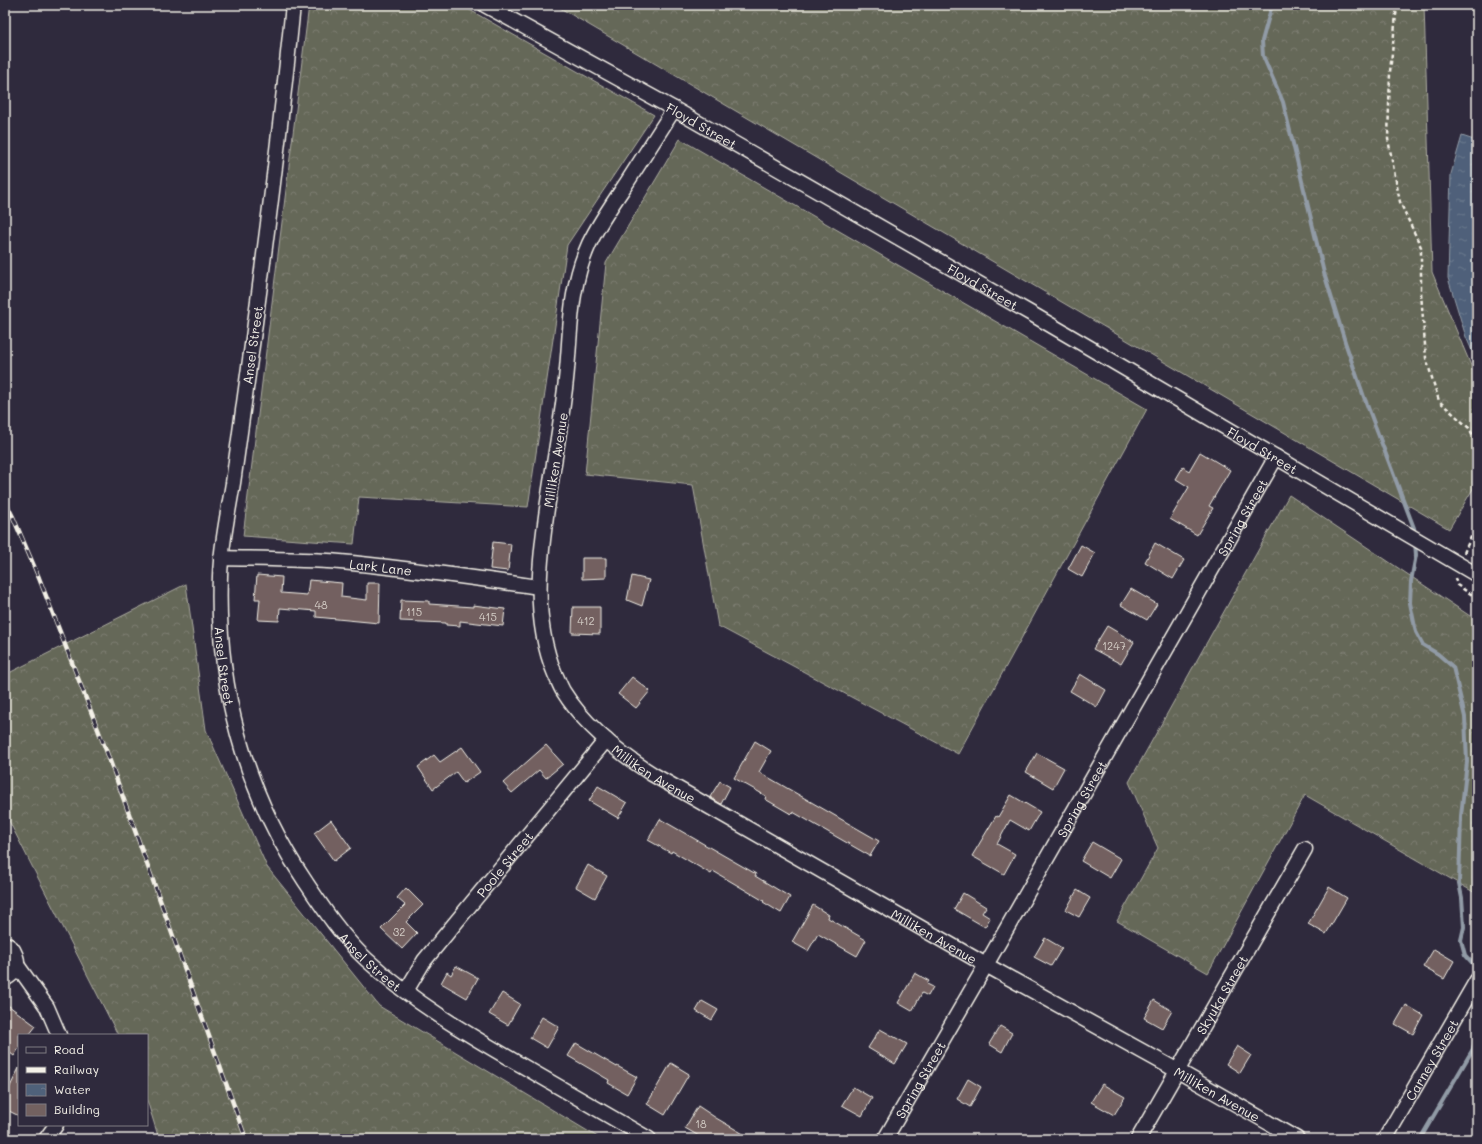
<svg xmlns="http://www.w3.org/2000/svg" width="1482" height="1144" font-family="Mali,sans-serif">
	<defs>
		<pattern id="forest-crowns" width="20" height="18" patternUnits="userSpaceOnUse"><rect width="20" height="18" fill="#656759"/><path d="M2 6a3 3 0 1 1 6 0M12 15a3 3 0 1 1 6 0" fill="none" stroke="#7c7d71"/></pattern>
		<pattern id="water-ripples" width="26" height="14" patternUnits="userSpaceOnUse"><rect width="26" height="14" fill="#4f617a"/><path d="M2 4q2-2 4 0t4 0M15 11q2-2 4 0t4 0" fill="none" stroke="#69788d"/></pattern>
	</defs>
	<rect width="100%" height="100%" fill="#2f2a3d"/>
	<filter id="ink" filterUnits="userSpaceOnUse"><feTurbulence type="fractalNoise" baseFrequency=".025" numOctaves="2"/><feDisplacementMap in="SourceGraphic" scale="8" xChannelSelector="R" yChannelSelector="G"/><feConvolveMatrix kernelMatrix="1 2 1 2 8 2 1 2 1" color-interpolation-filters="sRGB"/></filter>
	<g filter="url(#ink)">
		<!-- forest -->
		<path fill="url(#forest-crowns)" stroke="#acaca0" d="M 309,5 L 461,5 L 654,115 L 567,245 L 528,507 L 359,497 L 354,544 L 243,536 Z
			M 555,5 L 1424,5 L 1432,272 L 1477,380 L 1477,482 L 1449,529 Z
			M 680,139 L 1147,409 L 958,754 L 718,626 L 693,485 L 585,474 L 606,263 Z
			M 1289,495 L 1470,616 L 1477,622 L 1477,894 L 1305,795 L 1208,973 L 1117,921 L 1158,848 L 1129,782 Z
			M 186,584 L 206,730 L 267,867 L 379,1006 L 601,1139 L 159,1139 L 147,1100 L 147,1035 L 118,1035 L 5,813 L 5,675 Z"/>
		<!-- water -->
		<path fill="url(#water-ripples)" stroke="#919ba6" d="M 1462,136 L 1477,141 L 1477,362 L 1466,337 L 1448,278 L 1451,174 Z"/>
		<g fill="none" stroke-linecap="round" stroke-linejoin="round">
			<!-- stream -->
			<path stroke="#919ba6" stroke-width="4" d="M 1272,5 L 1262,41 L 1263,56 L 1283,102 L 1324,273 L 1346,345 L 1364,397 L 1414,528 L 1415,535
				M 1415,542 L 1416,555 L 1411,581 L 1410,603 L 1416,632 L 1423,645 L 1438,654 L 1453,667 L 1465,717 L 1467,762 L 1461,816 L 1459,883 L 1462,898 L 1464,927 L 1461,940 L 1465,955 L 1477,968
				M 1420,1139 L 1473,1049 L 1477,1031"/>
		</g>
		<!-- building -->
		<path fill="#736160" stroke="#f4f1e8" d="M 1200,452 L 1230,470 L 1209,506 L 1213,508 L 1197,535 L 1170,519 L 1189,487 L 1176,479 L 1183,467 L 1189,471 Z
			M 493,542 L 511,544 L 508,571 L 490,569 Z
			M 1155,543 L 1184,560 L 1173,579 L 1145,562 Z
			M 1081,545 L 1095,553 L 1082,577 L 1068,569 Z
			M 582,558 L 606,558 L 606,578 L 582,579 Z
			M 257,575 L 282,577 L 281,593 L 307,595 L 309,580 L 342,583 L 341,597 L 367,600 L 367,583 L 380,583 L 379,623 L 316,617 L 316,611 L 280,608 L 279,621 L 258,620 L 260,599 L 255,599 Z
			M 632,576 L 649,580 L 642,606 L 627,600 Z
			M 1131,589 L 1157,604 L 1147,620 L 1121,605 Z
			M 401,600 L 429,601 L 429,604 L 473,607 L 473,605 L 505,609 L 503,626 L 460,621 L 460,626 L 446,625 L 446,623 L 400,621 Z
			M 573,607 L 600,607 L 600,634 L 572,633 Z
			M 1107,626 L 1134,642 L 1121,664 L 1093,649 Z
			M 1080,674 L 1106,690 L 1097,707 L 1070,691 Z
			M 632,677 L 650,691 L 636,708 L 618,694 Z
			M 755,741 L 771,751 L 759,772 L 879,841 L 870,856 L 793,812 L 791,814 L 765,799 L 766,796 L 734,778 Z
			M 546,745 L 563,764 L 546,778 L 539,770 L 512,793 L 503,783 Z
			M 462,747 L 480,772 L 464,783 L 456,772 L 433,789 L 418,767 L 434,755 L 440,762 Z
			M 1037,753 L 1064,768 L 1053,788 L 1026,772 Z
			M 720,781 L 730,787 L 721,804 L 710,797 Z
			M 598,786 L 627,803 L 618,818 L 589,801 Z
			M 1011,795 L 1040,812 L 1029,831 L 1010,820 L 997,844 L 1015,854 L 1004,874 L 972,856 L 996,816 L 998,817 Z
			M 660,819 L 756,874 L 755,876 L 790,897 L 781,913 L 763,902 L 764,901 L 713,871 L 711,874 L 672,851 L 671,853 L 648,840 Z
			M 331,820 L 351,848 L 334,861 L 314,833 Z
			M 1092,842 L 1121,859 L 1110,878 L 1081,861 Z
			M 588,865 L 607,876 L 595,898 L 576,887 Z
			M 1329,887 L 1347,898 L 1326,934 L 1308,924 Z
			M 406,888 L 423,905 L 406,922 L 417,933 L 402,949 L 381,929 L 405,905 L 397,898 Z
			M 1077,890 L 1090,898 L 1079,917 L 1066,910 Z
			M 963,893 L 986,907 L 982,913 L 990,918 L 985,927 L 954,909 Z
			M 813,905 L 829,915 L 828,918 L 866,940 L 857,956 L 818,934 L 808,951 L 792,942 Z
			M 1045,938 L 1062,948 L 1051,966 L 1034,957 Z
			M 1434,949 L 1454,961 L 1444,979 L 1423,967 Z
			M 456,966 L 478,978 L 467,998 L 441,983 L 447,972 L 451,975 Z
			M 915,973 L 929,981 L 927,984 L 933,987 L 928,996 L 922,993 L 912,1011 L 898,1003 Z
			M 502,993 L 520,1004 L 508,1025 L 489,1014 Z
			M 1154,1000 L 1172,1011 L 1162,1028 L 1144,1018 Z
			M 702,1001 L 718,1010 L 712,1020 L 696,1011 Z
			M 5,1003 L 36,1026 L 29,1035 L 19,1035 L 19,1048 L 14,1056 L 5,1049 Z
			M 1406,1005 L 1423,1015 L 1413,1034 L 1395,1024 Z
			M 542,1017 L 559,1027 L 547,1048 L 530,1038 Z
			M 1000,1026 L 1012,1033 L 1002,1052 L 989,1044 Z
			M 880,1029 L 907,1044 L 895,1064 L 868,1048 Z
			M 576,1043 L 617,1067 L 617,1066 L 637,1077 L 627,1094 L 608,1083 L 609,1080 L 568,1056 Z
			M 1237,1046 L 1251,1055 L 1240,1073 L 1226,1064 Z
			M 671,1063 L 689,1074 L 665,1115 L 647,1104 Z
			M 19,1068 L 19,1116 L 5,1109 L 5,1097 Z
			M 968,1079 L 981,1087 L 970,1107 L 957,1099 Z
			M 1102,1084 L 1125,1097 L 1114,1115 L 1091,1102 Z
			M 853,1087 L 872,1098 L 862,1116 L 842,1105 Z
			M 698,1106 L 716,1118 L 752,1139 L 704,1139 L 685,1128 Z"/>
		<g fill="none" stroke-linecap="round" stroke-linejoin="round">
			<defs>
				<g id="minor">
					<path id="s1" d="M 293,5 C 282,116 268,227 253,338 C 246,386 240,435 233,483 C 228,514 221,545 220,576 C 216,684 244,791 305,881 C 323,908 342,937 367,960 C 413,1002 467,1034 521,1065 C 564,1090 606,1114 649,1139"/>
					<path id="s2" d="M 485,5 L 674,109 L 1037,317 L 1477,575"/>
					<path id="s3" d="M 674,109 C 658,134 642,159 626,184 C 613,203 599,223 589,244 C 566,295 572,343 564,396 C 560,429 554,462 549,495 C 540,555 531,617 555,674 C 558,680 560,686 563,691 C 584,725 618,752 652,774 L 986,965 L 1178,1071 L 1297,1139"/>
					<path id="s4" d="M 221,558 C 261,559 300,559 340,562 C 407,568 473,578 539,587"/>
					<path d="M 5,944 C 15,947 20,962 15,971 C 13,974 8,977 5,979"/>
					<path d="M 17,965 L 47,1007 L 59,1035"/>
					<path id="s5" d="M 406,991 L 424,961 L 606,740"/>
					<path d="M 46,1139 L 56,1125"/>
					<path id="s6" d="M 885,1139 L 986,965 L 1276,457"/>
					<path id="s7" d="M 1138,1139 L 1305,849"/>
					<path id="s8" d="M 1385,1139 L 1477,980"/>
				</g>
			</defs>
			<!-- minor casing -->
			<use href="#minor" stroke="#f4f1e8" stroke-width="17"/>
			<!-- path -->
			<path stroke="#f4f1e8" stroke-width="2.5" stroke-dasharray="4 3" stroke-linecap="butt" d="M 1397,5 L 1390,72 L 1388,139 L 1400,202 L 1421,247 L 1421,293 L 1426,358 L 1439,401 L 1469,428 L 1477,443
				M 1464,553 L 1477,523
				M 1455,578 L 1457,585 L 1477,598"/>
			<!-- minor -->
			<use href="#minor" stroke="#2f2a3d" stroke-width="14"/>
			<defs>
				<path id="rail" d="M 5,501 L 13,517 L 39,578 L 106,750 L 246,1139"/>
			</defs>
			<!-- rail casing -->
			<use href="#rail" stroke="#f4f1e8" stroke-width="4.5"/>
			<!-- rail -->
			<use href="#rail" stroke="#2f2a3d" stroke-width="3" stroke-dasharray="9" stroke-linecap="butt"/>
		</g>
	</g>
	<g text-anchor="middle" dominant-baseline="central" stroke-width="4" stroke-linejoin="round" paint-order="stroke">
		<!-- number labels -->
		<g font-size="11" fill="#d4cdc6">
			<text x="321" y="604">48</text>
			<text x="414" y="611">115</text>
			<text x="488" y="616">415</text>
			<text x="586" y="620">412</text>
			<text x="1114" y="645">1247</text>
			<text x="399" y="931">32</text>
			<text x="701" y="1123">18</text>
		</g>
		<!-- street labels -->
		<g font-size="13" fill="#f4f1e8" stroke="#2f2a3d">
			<text stroke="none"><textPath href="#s2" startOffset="248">Floyd Street</textPath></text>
			<text stroke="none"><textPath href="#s2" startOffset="572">Floyd Street</textPath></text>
			<text transform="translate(252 345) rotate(-82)">Ansel Street</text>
			<text stroke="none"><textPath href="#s2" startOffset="896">Floyd Street</textPath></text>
			<text transform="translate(555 460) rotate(-81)">Milliken Avenue</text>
			<text stroke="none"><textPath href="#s6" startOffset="717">Spring Street</textPath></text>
			<text stroke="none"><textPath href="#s4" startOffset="160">Lark Lane</textPath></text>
			<text stroke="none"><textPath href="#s1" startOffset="666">Ansel Street</textPath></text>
			<text stroke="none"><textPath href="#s3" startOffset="739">Milliken Avenue</textPath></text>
			<text stroke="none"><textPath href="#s6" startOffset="393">Spring Street</textPath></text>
			<text stroke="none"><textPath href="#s5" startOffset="161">Poole Street</textPath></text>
			<text stroke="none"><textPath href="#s3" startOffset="1063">Milliken Avenue</textPath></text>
			<text stroke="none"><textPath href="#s1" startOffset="1002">Ansel Street</textPath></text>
			<text stroke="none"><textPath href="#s7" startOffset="167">Skyuka Street</textPath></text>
			<text stroke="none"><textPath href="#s8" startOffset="92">Carney Street</textPath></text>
			<text stroke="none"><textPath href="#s6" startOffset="69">Spring Street</textPath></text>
			<text stroke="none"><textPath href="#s3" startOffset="1387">Milliken Avenue</textPath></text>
		</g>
	</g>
	<!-- margin -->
	<rect width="1482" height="1144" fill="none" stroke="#2f2a3d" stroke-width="20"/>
	<rect x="10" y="10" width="1462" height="1124" fill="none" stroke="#f4f1e8" stroke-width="1.5" filter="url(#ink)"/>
	<!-- legend -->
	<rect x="18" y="1034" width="130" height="92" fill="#2f2a3d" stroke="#7e7a81"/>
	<rect x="26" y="1047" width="20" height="6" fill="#2f2a3d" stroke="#7e7a81"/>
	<text x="54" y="1054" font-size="12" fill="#f4f1e8">Road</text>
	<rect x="26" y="1067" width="20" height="6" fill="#f4f1e8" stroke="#7e7a81"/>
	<text x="54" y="1074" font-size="12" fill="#f4f1e8">Railway</text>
	<rect x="26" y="1084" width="20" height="12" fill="url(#water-ripples)" stroke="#7e7a81"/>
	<text x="54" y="1094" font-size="12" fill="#f4f1e8">Water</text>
	<rect x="26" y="1104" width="20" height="12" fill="#736160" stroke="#7e7a81"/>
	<text x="54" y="1114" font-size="12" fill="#f4f1e8">Building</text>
</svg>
